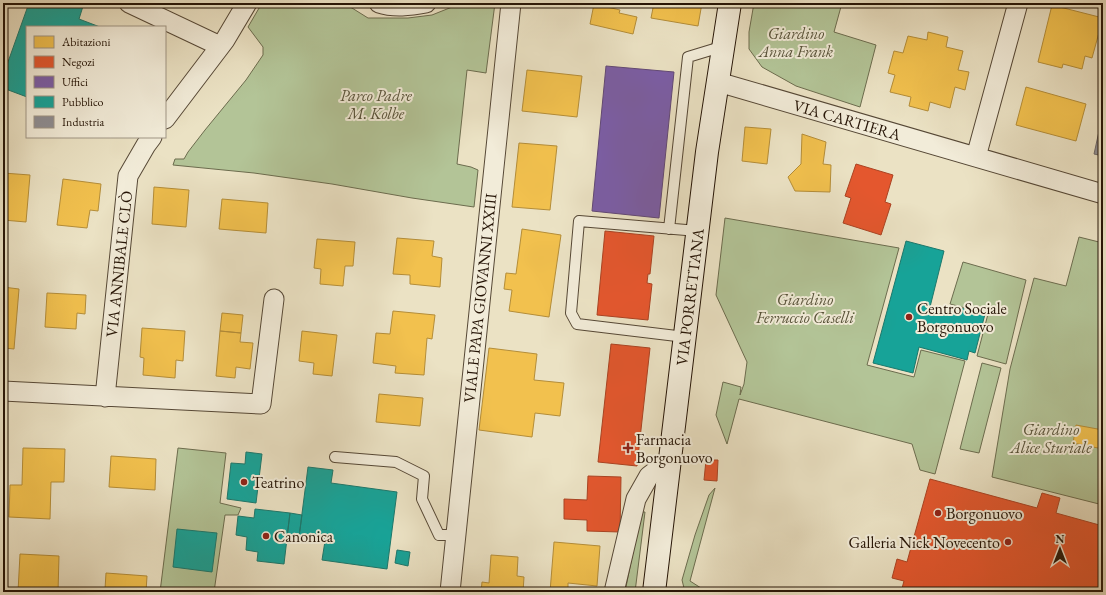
<svg xmlns="http://www.w3.org/2000/svg" width="1106" height="595" font-family="'EB Garamond',serif">
	<rect width="100%" height="100%" fill="#ebe2c4"/>
	<filter id="stains"><feTurbulence type="fractalNoise" baseFrequency=".005" numOctaves="4"/><feColorMatrix values="0 0 0 0 .2 0 0 0 0 .09 0 0 0 0 .02 0 0 0 .5 -.17"/></filter>
	<radialGradient id="worn" r=".72"><stop offset=".6" stop-color="#630" stop-opacity="0"/><stop offset="1" stop-color="#630" stop-opacity=".3"/></radialGradient>
	<!-- green -->
	<path fill="#b3c497" stroke="#6c6c4e" d="M 262,3 L 344,3 L 368,18 L 408,18 L 432,15 L 462,3 L 495,3 L 486,73 L 467,70 L 457,164 L 471,167 L 478,170 L 474,207 L 412,198 L 332,184 L 254,173 L 173,165 L 175,159 L 184,159 L 188,152 L 205,130 L 246,80 L 263,55 L 263,47 L 248,27 Z
		M 754,3 L 842,3 L 834,32 L 876,45 L 860,107 L 796,86 L 762,67 L 749,49 L 749,32 Z
		M 725,218 L 899,248 L 867,365 L 914,377 L 921,350 L 965,361 L 935,474 L 920,470 L 912,444 L 739,399 L 727,444 L 716,415 L 723,382 L 741,387 L 740,395 L 744,384 L 747,362 L 716,295 Z
		M 1103,225 L 1103,505 L 992,477 L 1010,369 L 1034,278 L 1066,286 L 1079,237 L 1099,242 Z
		M 963,262 L 1026,280 L 1006,364 L 977,356 L 988,314 L 950,304 Z
		M 982,363 L 1001,368 L 979,453 L 960,449 Z
		M 178,448 L 226,453 L 220,503 L 241,508 L 238,515 L 225,515 L 214,592 L 160,592 Z
		M 715,488 L 690,581 L 701,588 L 703,592 L 685,592 L 682,580 L 695,535 L 709,495 Z
		M 641,512 L 645,512 L 635,592 L 625,592 Z"/>
	<!-- homes -->
	<path fill="#f2c14e" stroke="#b48d38" d="M 552,3 L 571,3 L 570,6 Z
		M 654,3 L 702,3 L 698,26 L 651,18 Z
		M 911,3 L 925,3 L 924,6 Z
		M 594,4 L 620,10 L 619,13 L 637,17 L 633,34 L 590,24 Z
		M 1052,5 L 1103,18 L 1092,58 L 1085,56 L 1082,69 L 1063,64 L 1062,68 L 1038,62 Z
		M 928,32 L 948,37 L 946,47 L 963,51 L 958,70 L 969,72 L 965,90 L 955,87 L 950,108 L 930,102 L 928,111 L 909,106 L 911,97 L 890,92 L 895,75 L 888,73 L 894,51 L 903,53 L 908,36 L 927,40 Z
		M 527,70 L 582,76 L 577,117 L 522,111 Z
		M 1026,87 L 1086,104 L 1076,141 L 1016,125 Z
		M 745,127 L 771,129 L 767,164 L 742,161 Z
		M 802,134 L 826,142 L 823,164 L 831,165 L 830,192 L 795,191 L 788,177 L 801,164 Z
		M 519,143 L 557,146 L 550,210 L 512,207 Z
		M 3,173 L 30,175 L 26,222 L 3,220 Z
		M 63,179 L 101,184 L 98,211 L 90,210 L 87,228 L 57,225 Z
		M 154,187 L 189,190 L 186,227 L 152,224 Z
		M 222,199 L 268,203 L 266,233 L 219,229 Z
		M 522,229 L 561,235 L 549,317 L 509,311 L 512,290 L 504,289 L 506,273 L 516,274 Z
		M 397,238 L 434,241 L 432,256 L 442,258 L 440,287 L 410,284 L 410,275 L 393,274 Z
		M 317,239 L 355,242 L 353,266 L 345,266 L 343,286 L 320,284 L 321,269 L 314,268 Z
		M 3,287 L 19,289 L 14,349 L 4,348 L 4,358 Z
		M 47,293 L 86,295 L 85,314 L 77,313 L 76,329 L 45,327 Z
		M 393,311 L 435,315 L 432,339 L 427,338 L 424,375 L 395,373 L 396,366 L 373,363 L 376,333 L 390,334 Z
		M 222,313 L 243,315 L 241,333 L 220,331 Z
		M 142,328 L 185,331 L 183,361 L 176,360 L 175,378 L 143,375 L 144,358 L 140,357 Z
		M 220,331 L 241,333 L 240,342 L 253,343 L 250,369 L 236,367 L 235,378 L 216,376 Z
		M 302,331 L 337,335 L 332,376 L 313,374 L 314,363 L 299,361 Z
		M 489,348 L 537,354 L 534,380 L 564,383 L 560,416 L 535,413 L 532,437 L 479,430 Z
		M 379,394 L 423,398 L 420,426 L 376,422 Z
		M 1076,425 L 1103,430 L 1103,449 L 1073,443 Z
		M 23,448 L 65,449 L 64,482 L 51,482 L 50,519 L 9,517 L 10,485 L 22,485 Z
		M 111,456 L 156,459 L 155,490 L 109,487 Z
		M 554,542 L 600,546 L 597,586 L 568,583 L 568,592 L 550,592 Z
		M 20,554 L 59,556 L 58,592 L 18,592 Z
		M 491,555 L 518,557 L 517,576 L 524,577 L 523,592 L 530,592 L 481,592 L 482,582 L 489,583 Z
		M 106,573 L 147,576 L 146,592 L 112,592 L 112,590 L 105,589 Z"/>
	<!-- shops -->
	<path fill="#e4572e" stroke="#ab4322" d="M 856,164 L 893,175 L 885,202 L 891,204 L 881,235 L 843,223 L 851,198 L 845,196 Z
		M 605,231 L 654,236 L 650,274 L 648,274 L 647,283 L 652,284 L 648,320 L 597,315 Z
		M 611,344 L 650,348 L 637,466 L 598,462 Z
		M 706,460 L 718,460 L 717,481 L 704,480 Z
		M 588,476 L 621,477 L 620,532 L 587,531 L 587,520 L 564,519 L 564,499 L 587,500 Z
		M 930,479 L 1037,508 L 1042,493 L 1060,498 L 1056,513 L 1103,526 L 1103,592 L 901,592 L 904,581 L 892,578 L 897,559 L 907,562 Z"/>
	<!-- offices -->
	<path fill="#7b5ea7" stroke="#614877" d="M 606,66 L 674,72 L 659,218 L 592,211 Z"/>
	<!-- public -->
	<path fill="#17a398" stroke="#1b786c" d="M 29,3 L 84,3 L 79,19 L 100,27 L 27,27 L 27,97 L 3,88 L 3,76 Z
		M 906,241 L 944,251 L 930,307 L 951,313 L 952,306 L 985,314 L 975,353 L 969,351 L 967,360 L 919,347 L 913,373 L 873,363 Z
		M 246,452 L 262,454 L 256,503 L 227,499 L 231,463 L 245,464 Z
		M 308,467 L 333,470 L 331,483 L 397,492 L 387,569 L 322,560 L 325,541 L 299,537 Z
		M 255,509 L 290,513 L 284,564 L 257,561 L 258,552 L 246,550 L 247,537 L 236,535 L 238,516 L 254,518 Z
		M 290,513 L 302,515 L 299,537 L 287,536 Z
		M 177,529 L 217,533 L 212,572 L 173,567 Z
		M 397,550 L 410,552 L 408,566 L 395,563 Z"/>
	<!-- industry -->
	<path fill="#8d8d92" stroke="#6e6968" d="M 1103,113 L 1103,156 L 1094,154 Z"/>
	<g fill="none" stroke-linecap="round" stroke-linejoin="round">
		<defs>
			<path id="lane" d="M 669,229 L 688,57 L 724,46
				M 685,337 L 577,324 L 571,313 L 579,221 L 698,231
				M 335,457 L 396,462 L 424,476 L 422,499 L 439,535 L 456,535"/>
			<path id="street" d="M 129,3 L 220,46
				M 379,3 C 394,8 410,6 426,3
				M 718,82 L 1103,194
				M 165,119 L 225,40 L 247,3
				M 976,157 L 1018,3
				M 3,391 L 261,404 L 274,299
				M 105,397 L 128,176 L 146,145 L 152,137
				M 450,592 L 511,3
				M 614,592 L 636,499 L 649,476 L 670,460"/>
			<path id="secondary" d="M 654,592 L 707,152 L 730,3"/>
		</defs>
		<!-- lane casing -->
		<use href="#lane" stroke="#564836" stroke-width="12"/>
		<!-- street casing -->
		<use href="#street" stroke="#564836" stroke-width="21"/>
		<!-- secondary casing -->
		<use href="#secondary" stroke="#251406" stroke-width="24"/>
		<!-- lane -->
		<use href="#lane" stroke="#f2ecd9" stroke-width="10"/>
		<!-- street -->
		<use href="#street" stroke="#f2ecd9" stroke-width="19"/>
		<!-- secondary -->
		<use href="#secondary" stroke="#f2ecd9" stroke-width="22"/>
	</g>
	<!-- markers -->
	<g fill="#8f2418" stroke="#f2ecd9" stroke-width="1.5">
		<circle cx="909" cy="317" r="4"/>
		<path d="M626 442h4v4h4v4h-4v4h-4v-4h-4v-4h4z"/>
		<circle cx="244" cy="482" r="4"/>
		<circle cx="938" cy="513" r="4"/>
		<circle cx="266" cy="536" r="4"/>
		<circle cx="1008" cy="542" r="4"/>
	</g>
	<g text-anchor="middle" dominant-baseline="central" stroke-width="4" stroke-linejoin="round" paint-order="stroke">
		<!-- park labels -->
		<g font-size="16" font-style="italic" fill="#575239" stroke="#f2ecd9">
			<text x="796" y="33">Giardino<tspan x="796" dy="18">Anna Frank</tspan></text>
			<text x="376" y="95">Parco Padre<tspan x="376" dy="18">M. Kolbe</tspan></text>
			<text x="805" y="299">Giardino<tspan x="805" dy="18">Ferruccio Caselli</tspan></text>
			<text x="1051" y="429">Giardino<tspan x="1051" dy="18">Alice Sturiale</tspan></text>
		</g>
		<!-- street labels -->
		<g font-size="16" fill="#251406" stroke="#f2ecd9">
			<text transform="translate(847 120) rotate(16)">VIA CARTIERA</text>
			<text transform="translate(119 264) rotate(-84)">VIA ANNIBALE CLÒ</text>
			<text transform="translate(690 297) rotate(-83)">VIA PORRETTANA</text>
			<text transform="translate(480 298) rotate(-84)">VIALE PAPA GIOVANNI XXIII</text>
		</g>
		<!-- poi labels -->
		<g font-size="16" fill="#251406" stroke="#f2ecd9" text-anchor="start">
			<text x="917" y="308">Centro Sociale<tspan x="917" dy="18">Borgonuovo</tspan></text>
			<text x="636" y="439">Farmacia<tspan x="636" dy="18">Borgonuovo</tspan></text>
			<text x="252" y="482">Teatrino</text>
			<text x="946" y="513">Borgonuovo</text>
			<text x="274" y="536">Canonica</text>
			<text x="1000" y="542" text-anchor="end">Galleria Nick Novecento</text>
		</g>
	</g>
	<!-- margin -->
	<rect width="1106" height="595" fill="none" stroke="#ebe2c4" stroke-width="16"/>
	<rect x="4" y="4" width="1098" height="587" fill="none" stroke="#251406" stroke-width="2"/>
	<rect x="8" y="8" width="1090" height="579" fill="none" stroke="#251406"/>
	<!-- legend -->
	<rect x="26" y="26" width="140" height="112" fill="#f2ecd9" stroke="#a09685"/>
	<rect x="34" y="36" width="20" height="12" fill="#f2c14e" stroke="#a09685"/>
	<text x="62" y="46" font-size="12" fill="#251406">Abitazioni</text>
	<rect x="34" y="56" width="20" height="12" fill="#e4572e" stroke="#a09685"/>
	<text x="62" y="66" font-size="12" fill="#251406">Negozi</text>
	<rect x="34" y="76" width="20" height="12" fill="#7b5ea7" stroke="#a09685"/>
	<text x="62" y="86" font-size="12" fill="#251406">Uffici</text>
	<rect x="34" y="96" width="20" height="12" fill="#17a398" stroke="#a09685"/>
	<text x="62" y="106" font-size="12" fill="#251406">Pubblico</text>
	<rect x="34" y="116" width="20" height="12" fill="#8d8d92" stroke="#a09685"/>
	<text x="62" y="126" font-size="12" fill="#251406">Industria</text>
	<!-- north arrow -->
	<g transform="translate(1060 549)" stroke="#f2ecd9" stroke-width="3" paint-order="stroke">
	<path d="M0-3L7 15L0 10L-7 15Z" fill="#251406"/>
	<text y="-6" font-size="11" font-weight="bold" text-anchor="middle" fill="#251406">N</text>
	</g>
	<rect width="100%" height="100%" filter="url(#stains)"/>
	<rect width="100%" height="100%" fill="url(#worn)"/>
</svg>
